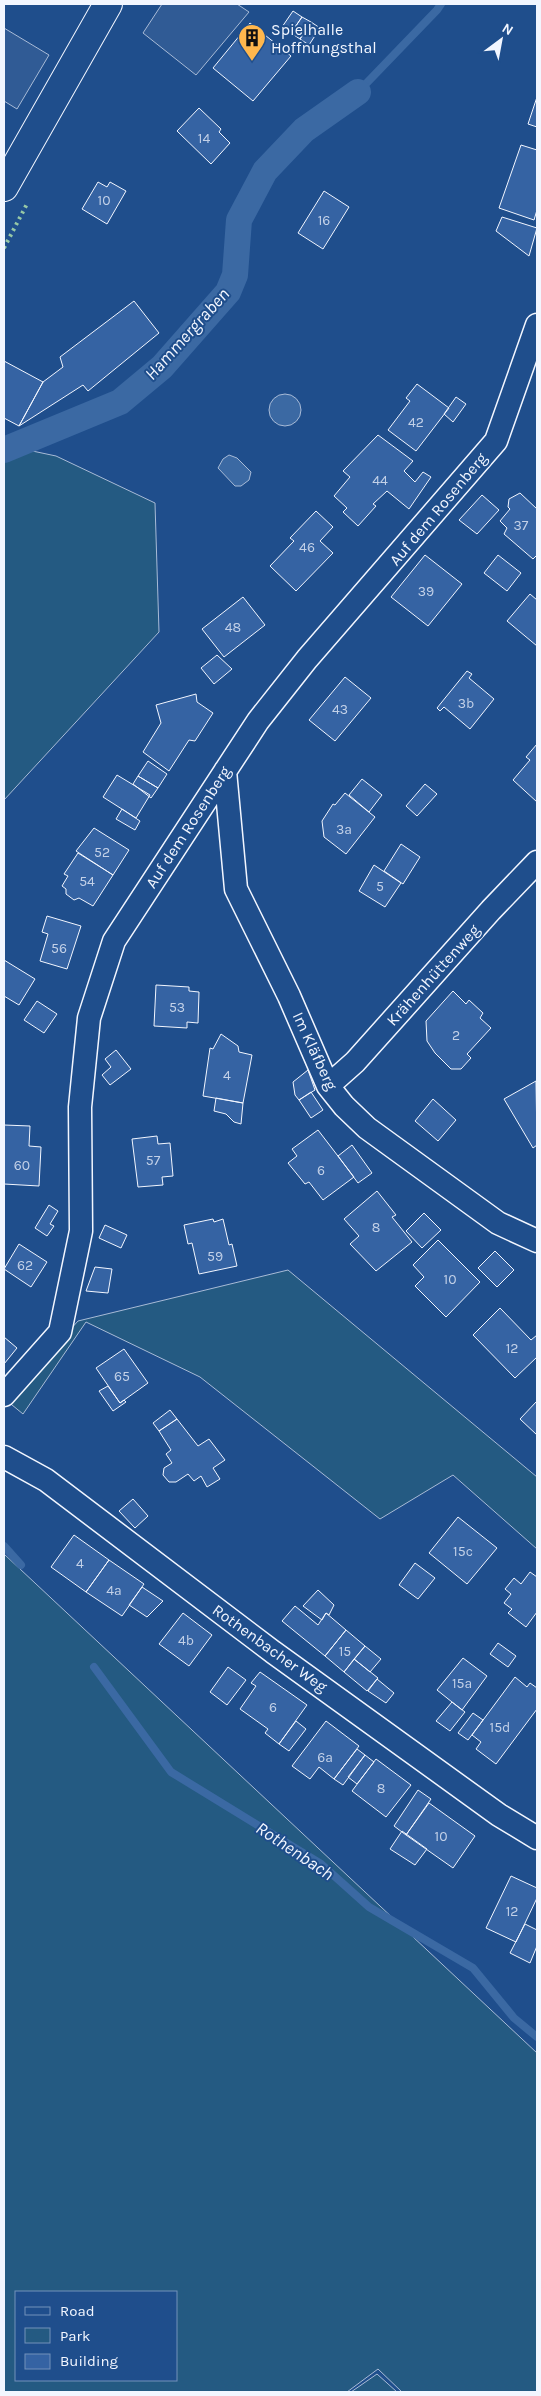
<svg xmlns="http://www.w3.org/2000/svg" width="541" height="2396" font-family="Karla,sans-serif">
	<rect width="100%" height="100%" fill="#1f4e8c"/>
	<!-- green -->
	<path fill="#245a82" stroke="#a8bbd7" fill-rule="evenodd" d="M 4,445 L 56,456 L 155,503 L 159,632 L 4,800 Z
		M 288,1270 L 537,1477 L 537,1549 L 453,1475 L 380,1519 L 200,1377 L 86,1322 L 23,1414 L 6,1400 L 78,1321 Z
		M 4,1554 L 537,2053 L 537,2392 L 402,2392 L 378,2369 L 347,2392 L 4,2392 ZM 16,2292 L 176,2292 L 176,2380 L 16,2380 Z
		M 377,2374 L 397,2392 L 351,2392 Z"/>
	<!-- parking -->
	<path fill="#305b95" stroke="#a8bbd7" d="M 162,4 L 237,4 L 249,12 L 196,75 L 143,33 Z
		M 4,28 L 49,55 L 17,109 L 4,101 Z"/>
	<!-- water -->
	<path fill="#3b69a3" stroke="#a8bbd7" d="M269 410a16 16 0 1 1 32 0a16 16 0 1 1-32 0Z
		M 229,455 L 237,458 L 251,472 L 249,480 L 241,486 L 235,486 L 218,468 L 223,459 Z"/>
	<g fill="none" stroke-linecap="round" stroke-linejoin="round">
		<!-- stream -->
		<path stroke="#3b69a3" stroke-width="8" d="M 358,92 L 437,10 L 441,4
			M 4,1546 L 21,1565
			M 94,1667 L 171,1772 L 321,1864 L 369,1907 L 473,1968 L 514,2018 L 537,2037"/>
		<!-- canal -->
		<path stroke="#3b69a3" stroke-width="26" d="M 4,450 L 120,402 L 162,367 L 228,292 L 235,275 L 239,220 L 265,171 L 304,130 L 358,92"/>
	</g>
	<!-- building -->
	<path fill="#3563a3" stroke="#f2f6ff" d="M 293,11 L 302,17 L 291,33 L 282,27 Z
		M 302,17 L 311,22 L 300,39 L 291,33 Z
		M 311,22 L 320,28 L 309,45 L 300,39 Z
		M 250,23 L 291,56 L 253,101 L 213,68 Z
		M 537,97 L 537,127 L 528,124 Z
		M 199,108 L 221,129 L 219,132 L 230,143 L 211,164 L 177,131 Z
		M 521,145 L 537,150 L 537,210 L 534,220 L 499,208 Z
		M 98,182 L 107,187 L 110,182 L 126,191 L 107,224 L 82,209 Z
		M 324,191 L 349,207 L 323,249 L 298,233 Z
		M 502,217 L 537,228 L 529,256 L 496,231 Z
		M 134,301 L 159,333 L 88,391 L 83,385 L 19,426 L 43,382 L 63,367 L 60,357 Z
		M 4,361 L 43,382 L 19,426 L 4,418 Z
		M 417,384 L 449,408 L 416,451 L 388,430 L 410,401 L 406,398 Z
		M 456,397 L 466,404 L 453,422 L 444,414 Z
		M 378,435 L 413,461 L 404,471 L 415,482 L 423,472 L 431,477 L 409,509 L 387,491 L 373,504 L 376,506 L 358,526 L 343,512 L 347,508 L 334,496 L 350,477 L 343,471 Z
		M 520,493 L 537,509 L 537,555 L 533,559 L 504,534 L 507,528 L 500,521 L 510,509 L 508,507 L 509,499 Z
		M 482,495 L 499,510 L 477,534 L 459,520 Z
		M 316,511 L 333,527 L 320,541 L 333,553 L 296,591 L 270,566 L 294,541 L 290,538 Z
		M 425,555 L 462,584 L 428,626 L 391,597 Z
		M 498,555 L 521,573 L 507,591 L 484,573 Z
		M 530,594 L 537,600 L 537,646 L 507,621 Z
		M 243,597 L 265,625 L 224,657 L 202,629 Z
		M 217,655 L 232,669 L 214,684 L 201,668 Z
		M 467,671 L 472,674 L 469,678 L 494,699 L 470,729 L 444,707 L 440,711 L 437,708 Z
		M 345,677 L 371,698 L 335,741 L 309,720 Z
		M 196,694 L 197,702 L 213,713 L 195,741 L 189,740 L 169,771 L 143,752 L 161,723 L 156,705 Z
		M 537,744 L 537,802 L 513,780 L 530,760 L 526,757 Z
		M 148,761 L 167,774 L 158,788 L 138,776 Z
		M 117,775 L 150,795 L 136,818 L 103,797 Z
		M 138,776 L 158,788 L 151,798 L 133,784 Z
		M 362,779 L 382,795 L 369,812 L 349,795 Z
		M 425,784 L 437,794 L 417,816 L 406,806 Z
		M 345,793 L 375,817 L 346,854 L 324,837 L 322,821 L 333,804 L 335,805 Z
		M 122,809 L 140,821 L 135,830 L 116,819 Z
		M 94,828 L 129,850 L 113,875 L 76,851 Z
		M 401,844 L 420,857 L 403,884 L 384,871 Z
		M 78,853 L 113,875 L 93,906 L 79,898 L 74,900 L 66,894 L 66,889 L 62,886 L 68,876 L 64,874 Z
		M 374,865 L 401,883 L 385,907 L 359,891 Z
		M 47,916 L 81,926 L 67,969 L 40,961 L 48,934 L 42,932 Z
		M 4,960 L 35,979 L 19,1005 L 4,996 Z
		M 156,985 L 189,987 L 189,991 L 199,992 L 198,1023 L 187,1022 L 187,1028 L 154,1026 Z
		M 453,991 L 466,1004 L 469,1000 L 483,1013 L 480,1018 L 491,1028 L 467,1054 L 471,1058 L 461,1069 L 451,1069 L 435,1053 L 427,1041 L 426,1021 Z
		M 37,1001 L 57,1014 L 44,1033 L 24,1020 Z
		M 221,1034 L 238,1046 L 239,1052 L 252,1055 L 243,1103 L 203,1096 L 210,1048 L 213,1049 Z
		M 116,1050 L 131,1069 L 110,1085 L 102,1075 L 111,1067 L 105,1059 Z
		M 308,1070 L 315,1090 L 299,1100 L 295,1095 L 293,1082 Z
		M 536,1081 L 537,1145 L 533,1148 L 504,1099 Z
		M 311,1092 L 323,1110 L 311,1118 L 299,1100 Z
		M 216,1098 L 243,1103 L 241,1124 L 234,1122 L 226,1114 L 214,1111 Z
		M 433,1099 L 456,1120 L 438,1141 L 415,1121 Z
		M 4,1125 L 30,1126 L 29,1146 L 41,1147 L 39,1186 L 4,1184 Z
		M 318,1130 L 354,1177 L 323,1200 L 309,1182 L 305,1184 L 288,1163 L 297,1156 L 292,1149 Z
		M 157,1136 L 158,1144 L 170,1143 L 173,1176 L 162,1177 L 163,1185 L 138,1187 L 132,1139 Z
		M 352,1145 L 372,1173 L 358,1183 L 338,1156 Z
		M 377,1191 L 396,1215 L 392,1217 L 412,1242 L 376,1271 L 350,1244 L 359,1236 L 344,1219 Z
		M 49,1205 L 58,1211 L 50,1224 L 54,1226 L 47,1236 L 35,1228 Z
		M 424,1213 L 441,1230 L 422,1248 L 406,1231 Z
		M 213,1219 L 214,1222 L 223,1219 L 229,1245 L 232,1244 L 237,1266 L 199,1274 L 192,1243 L 188,1244 L 184,1225 Z
		M 105,1225 L 127,1235 L 121,1248 L 99,1238 Z
		M 438,1240 L 480,1282 L 446,1317 L 415,1286 L 424,1277 L 413,1265 Z
		M 19,1244 L 47,1262 L 31,1287 L 4,1269 Z
		M 495,1251 L 514,1270 L 497,1287 L 478,1268 Z
		M 95,1267 L 112,1269 L 108,1293 L 86,1291 Z
		M 500,1308 L 531,1340 L 537,1335 L 537,1357 L 515,1378 L 473,1335 Z
		M 4,1337 L 17,1348 L 4,1364 Z
		M 124,1349 L 148,1383 L 120,1403 L 96,1368 Z
		M 108,1386 L 120,1403 L 124,1400 L 126,1402 L 113,1411 L 99,1391 Z
		M 537,1401 L 537,1435 L 520,1419 Z
		M 170,1410 L 177,1419 L 159,1431 L 153,1423 Z
		M 177,1419 L 198,1446 L 209,1439 L 225,1460 L 213,1468 L 220,1479 L 207,1487 L 201,1476 L 194,1481 L 188,1474 L 176,1482 L 169,1482 L 163,1475 L 164,1468 L 172,1463 L 166,1454 L 171,1450 L 159,1431 Z
		M 133,1499 L 148,1516 L 135,1528 L 119,1511 Z
		M 458,1517 L 497,1548 L 467,1584 L 429,1553 Z
		M 74,1535 L 109,1560 L 86,1592 L 51,1567 Z
		M 109,1560 L 144,1584 L 122,1616 L 86,1592 Z
		M 415,1563 L 435,1578 L 418,1599 L 399,1585 Z
		M 530,1572 L 537,1577 L 537,1612 L 526,1627 L 508,1613 L 512,1609 L 504,1603 L 511,1594 L 505,1589 L 514,1578 L 521,1584 Z
		M 142,1587 L 163,1601 L 147,1617 L 129,1605 Z
		M 318,1590 L 334,1605 L 329,1615 L 326,1613 L 322,1620 L 303,1606 Z
		M 295,1606 L 318,1625 L 326,1613 L 346,1630 L 325,1656 L 282,1621 Z
		M 183,1613 L 212,1635 L 189,1666 L 159,1644 Z
		M 346,1630 L 365,1646 L 344,1672 L 325,1656 Z
		M 498,1643 L 516,1656 L 508,1667 L 490,1654 Z
		M 365,1646 L 381,1659 L 370,1672 L 354,1659 Z
		M 463,1658 L 487,1676 L 462,1710 L 437,1690 Z
		M 354,1659 L 378,1678 L 367,1691 L 344,1672 Z
		M 228,1667 L 246,1680 L 227,1705 L 210,1692 Z
		M 260,1672 L 307,1705 L 279,1744 L 265,1733 L 268,1729 L 240,1709 L 256,1686 L 251,1683 Z
		M 515,1677 L 527,1687 L 530,1683 L 537,1688 L 537,1709 L 496,1764 L 476,1749 L 481,1742 L 472,1735 Z
		M 377,1679 L 394,1693 L 386,1703 L 368,1691 Z
		M 452,1702 L 465,1712 L 450,1731 L 436,1721 Z
		M 473,1713 L 483,1720 L 468,1740 L 458,1733 Z
		M 296,1721 L 306,1729 L 289,1751 L 279,1744 Z
		M 326,1721 L 359,1746 L 334,1779 L 319,1767 L 310,1779 L 292,1766 Z
		M 357,1749 L 365,1755 L 343,1785 L 334,1779 Z
		M 365,1755 L 374,1762 L 357,1784 L 348,1777 Z
		M 376,1759 L 411,1785 L 386,1817 L 352,1791 Z
		M 418,1790 L 431,1799 L 406,1835 L 394,1826 Z
		M 429,1803 L 475,1836 L 453,1868 L 406,1835 Z
		M 402,1831 L 427,1849 L 415,1865 L 390,1849 Z
		M 511,1876 L 537,1888 L 537,1898 L 516,1942 L 486,1928 Z
		M 525,1924 L 537,1930 L 537,1946 L 530,1963 L 510,1953 Z"/>
	<g fill="none" stroke-linecap="round" stroke-linejoin="round">
		<defs>
			<path id="minor" d="M 225,771 L 236,889 L 289,996 L 328,1086 L 344,1106 L 367,1128 L 498,1223 L 537,1241
				M 328,1086 L 355,1062 L 491,910 L 537,862
				M 4,1395 L 60,1332 L 81,1231 L 80,1107 L 89,1018 L 114,941 L 258,721 L 307,659 L 496,441 L 537,325
				M 4,1457 L 46,1480 L 273,1652 L 499,1815 L 537,1838"/>
			<path id="secondary" d="M 4,187 L 108,4"/>
		</defs>
		<!-- minor casing -->
		<use href="#minor" stroke="#f2f6ff" stroke-width="25"/>
		<!-- secondary casing -->
		<use href="#secondary" stroke="#f2f6ff" stroke-width="30"/>
		<!-- minor -->
		<use href="#minor" stroke="#1f4e8c" stroke-width="22"/>
		<!-- secondary -->
		<use href="#secondary" stroke="#1f4e8c" stroke-width="28"/>
		<!-- hedge -->
		<path stroke="#97c8a6" stroke-width="4" stroke-dasharray="2.5 4" stroke-linecap="butt" d="M 4,248 L 28,202"/>
	</g>
	<!-- icons -->
	<defs>
		<symbol id="building-pin" viewBox="-11 -11 22 30"><path d="M0 17L-7.5 6A9.5 9.5 0 1 1 7.5 6Z" fill="#ffb74d" stroke="#1f4e8c"/><path d="M-4-6H4V6H1V3H-1V6H-4ZM-2.5-4.3h1.7v1.8h-1.7ZM.8-4.3h1.7v1.8H.8ZM-2.5-1h1.7V.8h-1.7ZM.8-1h1.7V.8H.8Z" fill="#111"/></symbol>
	</defs>
	<g fill-rule="evenodd">
		<use href="#building-pin" x="236" y="22" width="32" height="43"/>
	</g>
	<g text-anchor="middle" dominant-baseline="central" stroke-width="4" stroke-linejoin="round" paint-order="stroke">
		<!-- number labels -->
		<g font-size="14" fill="#c3d1e8">
			<text x="204" y="138">14</text>
			<text x="104" y="200">10</text>
			<text x="324" y="220">16</text>
			<text x="416" y="422">42</text>
			<text x="380" y="480">44</text>
			<text x="521" y="525">37</text>
			<text x="307" y="547">46</text>
			<text x="426" y="591">39</text>
			<text x="233" y="627">48</text>
			<text x="466" y="703">3b</text>
			<text x="340" y="709">43</text>
			<text x="344" y="829">3a</text>
			<text x="102" y="852">52</text>
			<text x="87" y="881">54</text>
			<text x="380" y="886">5</text>
			<text x="59" y="948">56</text>
			<text x="177" y="1007">53</text>
			<text x="456" y="1035">2</text>
			<text x="227" y="1075">4</text>
			<text x="153" y="1160">57</text>
			<text x="22" y="1165">60</text>
			<text x="321" y="1170">6</text>
			<text x="376" y="1227">8</text>
			<text x="215" y="1256">59</text>
			<text x="25" y="1265">62</text>
			<text x="450" y="1279">10</text>
			<text x="512" y="1348">12</text>
			<text x="122" y="1376">65</text>
			<text x="463" y="1551">15c</text>
			<text x="80" y="1563">4</text>
			<text x="114" y="1590">4a</text>
			<text x="186" y="1640">4b</text>
			<text x="345" y="1651">15</text>
			<text x="462" y="1683">15a</text>
			<text x="273" y="1707">6</text>
			<text x="500" y="1727">15d</text>
			<text x="325" y="1757">6a</text>
			<text x="381" y="1788">8</text>
			<text x="441" y="1836">10</text>
			<text x="512" y="1911">12</text>
		</g>
		<!-- poi labels -->
		<g font-size="16" fill="#f2f6ff" stroke="#1f4e8c" text-anchor="start">
			<text x="271" y="29">Spielhalle<tspan x="271" dy="18">Hoffnungsthal</tspan></text>
		</g>
		<!-- street labels -->
		<g font-size="16" fill="#f2f6ff" stroke="#1f4e8c">
			<text transform="translate(438 509) rotate(-50)">Auf dem Rosenberg</text>
			<text transform="translate(188 827) rotate(-57)">Auf dem Rosenberg</text>
			<text transform="translate(433 975) rotate(-48)">Krähenhüttenweg</text>
			<text transform="translate(315 1051) rotate(65)">Im Kläfberg</text>
			<text transform="translate(270 1648) rotate(36)">Rothenbacher Weg</text>
		</g>
		<!-- water labels -->
		<g font-size="18" font-style="italic" fill="#f2f6ff" stroke="#1f4e8c">
			<text transform="translate(187 334) rotate(-48)">Hammergraben</text>
			<text transform="translate(295 1851) rotate(34)">Rothenbach</text>
		</g>
	</g>
	<!-- border -->
	<rect width="541" height="2396" fill="none" stroke="#f2f6ff" stroke-width="10"/>
	<!-- legend -->
	<rect x="15" y="2291" width="162" height="90" fill="#1f4e8c" stroke="#7391ba"/>
	<rect x="25" y="2307" width="25" height="8" fill="#1f4e8c" stroke="#7391ba"/>
	<text x="60" y="2316" font-size="15" fill="#f2f6ff">Road</text>
	<rect x="25" y="2328" width="25" height="15" fill="#245a82" stroke="#7391ba"/>
	<text x="60" y="2341" font-size="15" fill="#f2f6ff">Park</text>
	<rect x="25" y="2354" width="25" height="15" fill="#3563a3" stroke="#7391ba"/>
	<text x="60" y="2366" font-size="15" fill="#f2f6ff">Building</text>
	<!-- north arrow -->
	<g transform="translate(501 40) rotate(32)" stroke="#1f4e8c" stroke-width="4" paint-order="stroke">
	<path d="M0-4L9 19L0 12L-9 19Z" fill="#f2f6ff"/>
	<text y="-8" font-size="14" font-weight="bold" text-anchor="middle" fill="#f2f6ff">N</text>
	</g>
</svg>
